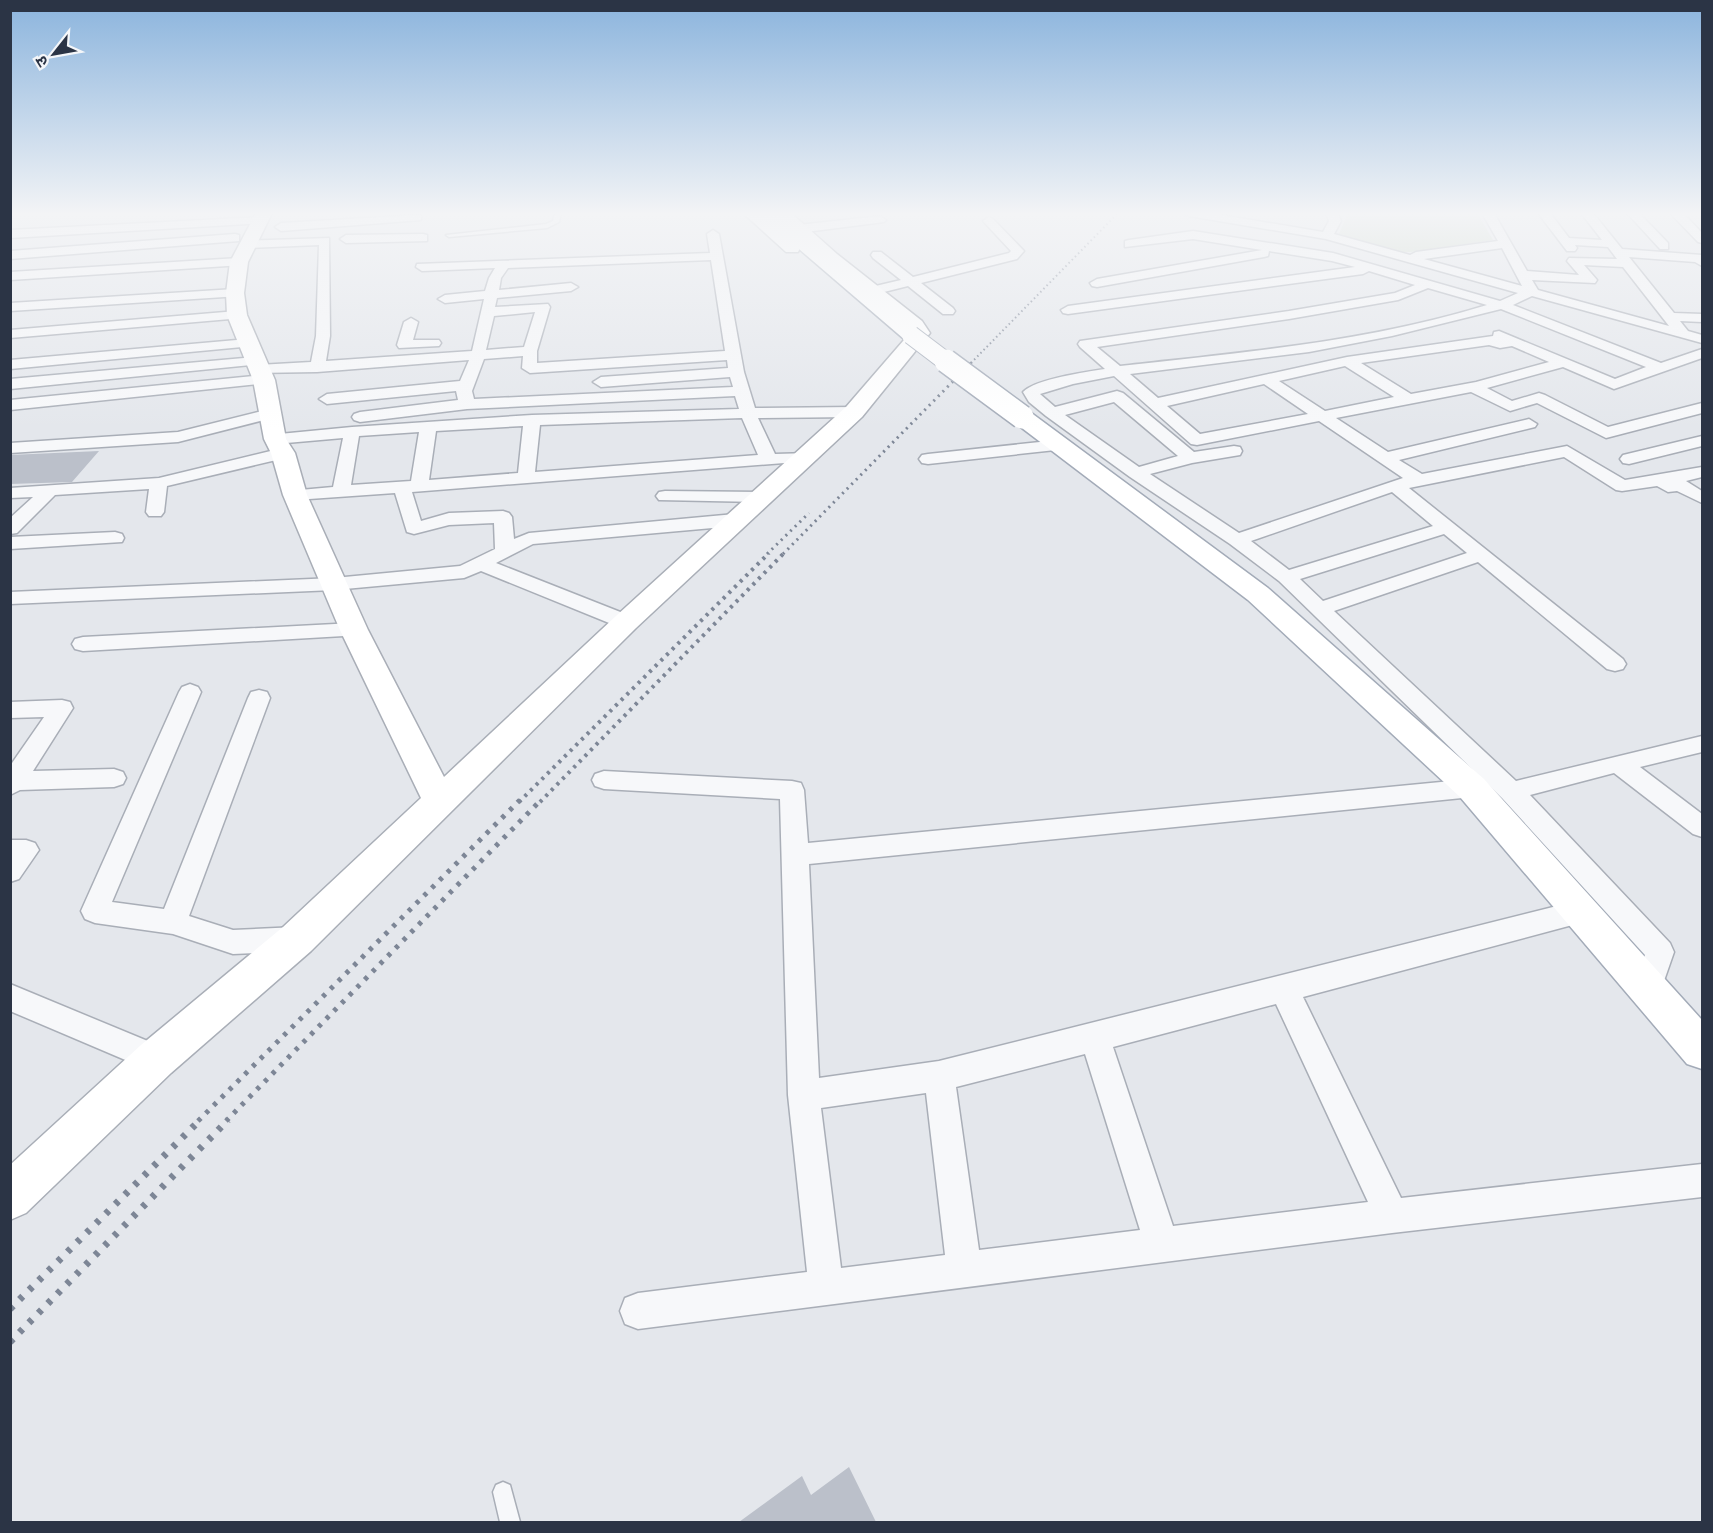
<svg xmlns="http://www.w3.org/2000/svg" width="1713" height="1533" font-family="Mulish,'Noto Sans Devanagari',sans-serif">
	<rect width="100%" height="100%" fill="#e4e7ec"/>
	<!-- green -->
	<path fill="#c9d6c5" d="M 1348,213 L 1477,213 L 1493,240 L 1411,252 L 1397,252 L 1338,236 Z"/>
	<!-- building -->
	<path fill="#bbc0ca" d="M 99,451 L 72,482 L 10,484 L 10,455 Z
		M 849,1467 L 876,1522 L 739,1522 L 802,1476 L 811,1495 Z"/>
	<g fill="none" stroke-linecap="round" stroke-linejoin="round">
		<defs>
			<path id="lane" d="M 555,213 L 561,213 L 559,222 L 547,228 L 449,237 L 446,235 L 546,224 L 553,221 Z
				M 503,1482 L 510,1485 L 520,1522 L 500,1522 L 493,1492 L 496,1485 Z"/>
			<path id="street" d="M 1183,213 L 1210,213 L 1323,232 L 1329,221 L 1326,213 L 1338,213 L 1341,221 L 1334,234 L 1410,255 L 1416,252 L 1498,241 L 1482,213 L 1494,213 L 1527,271 L 1579,275 L 1567,261 L 1569,258 L 1617,259 L 1608,247 L 1575,245 L 1577,248 L 1575,251 L 1567,251 L 1538,213 L 1550,213 L 1569,238 L 1602,240 L 1581,213 L 1593,213 L 1622,249 L 1702,255 L 1702,266 L 1695,262 L 1629,257 L 1674,313 L 1702,314 L 1702,322 L 1680,321 L 1688,331 L 1702,335 L 1702,343 L 1532,296 L 1513,305 L 1661,363 L 1702,349 L 1702,358 L 1614,389 L 1563,367 L 1487,388 L 1512,401 L 1539,393 L 1545,395 L 1608,427 L 1702,403 L 1702,413 L 1606,438 L 1537,403 L 1510,411 L 1471,392 L 1336,418 L 1388,452 L 1529,419 L 1537,424 L 1535,427 L 1399,460 L 1422,474 L 1567,446 L 1625,480 L 1702,467 L 1702,477 L 1686,481 L 1702,491 L 1702,503 L 1677,491 L 1668,492 L 1657,486 L 1622,491 L 1616,490 L 1564,457 L 1409,488 L 1623,659 L 1626,664 L 1623,669 L 1615,671 L 1607,669 L 1478,562 L 1334,611 L 1516,781 L 1702,736 L 1702,752 L 1640,767 L 1702,814 L 1702,837 L 1693,834 L 1614,773 L 1530,795 L 1670,943 L 1674,952 L 1658,998 L 1648,1002 L 1638,998 L 1633,989 L 1645,955 L 1502,798 L 1279,581 L 1230,544 L 1130,477 L 1046,416 L 1029,402 L 1023,392 C 1035,379 1086,372 1105,369 L 1080,347 L 1078,344 L 1080,341 L 1289,311 L 1395,293 L 1415,285 L 1369,271 L 1363,274 L 1068,314 L 1063,313 L 1061,310 L 1068,306 L 1355,267 L 1332,261 L 1269,251 L 1268,256 L 1264,257 L 1097,287 L 1092,286 L 1090,283 L 1097,279 L 1262,250 L 1193,239 L 1125,247 L 1125,241 L 1129,240 L 1193,231 L 1333,253 L 1500,301 L 1518,293 L 1326,239 L 1189,216 ZM 1502,248 L 1522,286 L 1424,259 ZM 1584,265 L 1623,267 L 1669,326 L 1538,290 L 1532,280 L 1595,283 L 1597,280 ZM 1428,288 L 1487,305 C 1368,342 1243,352 1120,366 L 1097,347 L 1289,319 L 1398,300 ZM 1501,309 L 1646,367 L 1615,379 L 1499,331 L 1494,332 L 1493,336 L 1347,357 L 1158,398 L 1130,374 L 1309,352 L 1392,336 ZM 1489,345 L 1500,348 L 1512,346 L 1549,362 L 1476,382 L 1411,394 L 1361,363 ZM 1345,366 L 1394,397 L 1325,411 L 1279,381 ZM 1114,376 L 1191,444 L 1197,445 L 1319,421 L 1403,478 L 1239,533 L 1150,474 L 1192,463 L 1240,455 L 1242,451 L 1240,447 L 1234,446 L 1194,452 L 1123,393 L 1117,391 L 1055,407 L 1040,394 L 1073,384 ZM 1264,384 L 1308,414 L 1200,434 L 1167,406 ZM 1114,402 L 1178,456 L 1139,467 L 1065,415 ZM 1392,492 L 1433,526 L 1289,570 L 1251,541 ZM 1444,534 L 1467,553 L 1323,601 L 1300,579 Z
				M 1627,213 L 1639,213 L 1668,243 L 1668,249 L 1660,249 Z
				M 1670,213 L 1683,213 L 1702,233 L 1702,243 L 1698,242 Z
				M 417,215 L 421,216 L 421,220 L 281,231 L 275,227 L 281,223 Z
				M 880,216 L 886,220 L 884,222 L 798,233 L 792,229 L 798,225 Z
				M 260,217 L 264,219 L 264,223 L 10,238 L 10,230 Z
				M 989,217 L 993,219 L 1024,251 L 1017,259 L 921,283 L 953,308 L 955,311 L 953,314 L 943,314 L 908,286 L 872,295 L 865,291 L 867,288 L 901,280 L 873,258 L 871,255 L 873,252 L 881,252 L 913,277 L 1009,253 L 1011,251 L 983,221 Z
				M 713,230 L 719,234 L 744,372 L 755,408 L 854,407 L 862,412 L 854,417 L 758,418 L 775,454 L 810,453 L 813,457 L 810,461 L 412,492 L 421,521 L 449,513 L 503,511 L 509,513 L 512,517 L 514,539 L 529,533 L 735,514 L 742,516 L 744,520 L 742,524 L 735,526 L 533,544 L 496,563 L 633,617 L 636,622 L 633,627 L 626,629 L 619,627 L 481,571 L 464,578 L 334,590 L 10,604 L 10,592 L 334,578 L 460,566 L 495,549 L 494,523 L 449,525 L 414,534 L 407,532 L 395,493 L 295,500 L 289,499 L 286,495 L 289,491 L 333,487 L 343,438 L 275,444 L 267,439 L 269,435 L 352,427 L 532,415 L 739,409 L 735,396 L 467,409 L 360,422 L 354,420 L 352,417 L 354,414 L 360,412 L 458,400 L 456,391 L 327,404 L 319,399 L 327,394 L 460,381 L 469,360 L 317,372 L 253,373 L 250,370 L 253,367 L 258,365 L 311,362 L 316,336 L 319,245 L 247,248 L 243,247 L 243,241 L 329,238 L 330,336 L 326,361 L 472,351 L 484,299 L 445,303 L 438,299 L 445,295 L 485,291 L 489,278 L 495,268 L 422,271 L 416,267 L 417,264 L 710,253 L 707,234 ZM 711,260 L 725,351 L 537,363 L 537,351 L 550,307 L 548,304 L 495,307 L 497,298 L 571,291 L 578,287 L 571,283 L 499,290 L 501,278 L 508,268 ZM 535,312 L 524,347 L 486,350 L 494,316 ZM 523,356 L 522,368 L 530,373 L 727,360 L 728,368 L 601,377 L 593,382 L 601,387 L 730,377 L 733,387 L 474,399 L 472,391 L 484,359 ZM 742,418 L 758,455 L 535,472 L 540,425 ZM 523,426 L 518,473 L 429,480 L 436,431 ZM 419,432 L 411,481 L 351,485 L 359,436 Z
				M 235,234 L 239,235 L 239,241 L 10,259 L 10,251 Z
				M 423,234 L 427,235 L 427,241 L 346,243 L 340,239 L 346,235 Z
				M 239,258 L 245,262 L 243,265 L 10,280 L 10,272 Z
				M 235,289 L 240,290 L 242,293 L 240,296 L 10,311 L 10,303 Z
				M 237,311 L 242,312 L 244,315 L 242,318 L 10,338 L 10,330 Z
				M 411,318 L 418,322 L 413,340 L 439,340 L 441,343 L 439,346 L 399,348 L 397,345 L 404,322 Z
				M 248,339 L 255,343 L 253,346 L 10,369 L 10,360 Z
				M 255,357 L 262,361 L 260,364 L 10,389 L 10,379 Z
				M 264,375 L 269,377 L 272,380 L 269,383 L 10,410 L 10,400 Z
				M 270,409 L 276,411 L 278,414 L 276,417 L 178,442 L 10,453 L 10,443 L 178,432 Z
				M 1702,436 L 1702,446 L 1629,464 L 1623,463 L 1620,459 L 1623,455 Z
				M 1059,440 L 1067,445 L 1065,449 L 928,464 L 922,463 L 919,459 L 922,455 L 928,454 Z
				M 283,448 L 289,449 L 291,453 L 289,457 L 167,486 L 164,512 L 161,516 L 149,516 L 146,512 L 149,489 L 55,495 L 17,533 L 10,534 L 10,518 L 33,497 L 10,498 L 10,488 L 159,478 Z
				M 665,491 L 760,492 L 766,493 L 769,497 L 766,501 L 760,502 L 659,500 L 656,496 L 659,492 Z
				M 115,532 L 122,534 L 124,538 L 122,542 L 10,549 L 10,537 Z
				M 354,623 L 361,625 L 364,630 L 361,635 L 83,651 L 75,649 L 72,644 L 75,639 L 83,637 Z
				M 190,684 L 198,687 L 201,692 L 112,902 L 164,909 L 248,698 L 251,692 L 259,690 L 267,692 L 270,698 L 189,916 L 233,930 L 297,927 L 307,930 L 311,939 L 307,948 L 297,951 L 233,954 L 173,934 L 95,923 L 85,919 L 81,911 L 179,692 L 182,687 Z
				M 62,700 L 70,702 L 73,708 L 33,771 L 114,769 L 123,772 L 126,778 L 123,784 L 114,787 L 20,790 L 10,795 L 10,766 L 44,717 L 10,718 L 10,702 Z
				M 604,771 L 792,781 L 801,783 L 804,790 L 808,843 L 1472,779 L 1481,781 L 1484,788 L 1481,795 L 1472,797 L 809,864 L 819,1078 L 939,1061 L 1581,900 L 1591,904 L 1595,912 L 1591,920 L 1303,997 L 1401,1198 L 1702,1164 L 1702,1197 L 1392,1233 L 638,1329 L 625,1324 L 620,1311 L 625,1298 L 638,1293 L 807,1272 L 788,1095 L 780,799 L 604,789 L 595,786 L 592,780 L 595,774 ZM 1276,1004 L 1368,1202 L 1173,1226 L 1113,1047 ZM 1085,1054 L 1140,1230 L 979,1250 L 956,1087 ZM 926,1093 L 945,1255 L 841,1268 L 821,1108 Z
				M 10,840 L 26,840 L 35,843 L 39,850 L 19,879 L 10,882 Z
				M 10,984 L 167,1049 L 171,1059 L 167,1069 L 156,1073 L 10,1011 Z"/>
			<path id="secondary" d="M 256,213 L 272,213 L 248,262 L 244,293 L 247,315 L 275,380 L 286,439 L 295,453 L 307,495 L 368,630 L 444,777 L 616,616 L 846,407 L 910,333 L 825,262 L 773,213 L 791,213 L 837,254 L 922,321 L 930,333 L 862,417 L 636,628 L 311,951 L 171,1073 L 26,1213 L 10,1220 L 10,1165 L 141,1045 L 283,927 L 421,798 L 340,630 L 283,495 L 271,453 L 264,439 L 253,380 L 227,315 L 226,293 L 230,262 Z
				M 743,213 L 761,213 L 800,248 L 798,252 L 786,252 Z"/>
			<path id="primary" d="M 757,213 L 775,213 L 918,331 L 921,335 L 918,339 L 904,339 Z
				M 1022,410 L 1030,412 L 1268,588 L 1484,779 L 1702,1020 L 1702,1069 L 1687,1064 L 1460,797 L 1248,600 L 1014,422 L 1011,417 L 1014,412 Z"/>
		</defs>
		<!-- lane casing -->
		<use href="#lane" stroke="#a9aeb7" stroke-width="3"/>
		<!-- street casing -->
		<use href="#street" stroke="#a9aeb7" stroke-width="3"/>
		<!-- secondary casing -->
		<use href="#secondary" stroke="#a9aeb7" stroke-width="3"/>
		<!-- primary casing -->
		<use href="#primary" stroke="#a3abb8" stroke-width="3"/>
		<!-- lane -->
		<use href="#lane" fill="#f7f8fa" fill-rule="evenodd"/>
		<!-- street -->
		<use href="#street" fill="#f7f8fa" fill-rule="evenodd"/>
		<!-- secondary -->
		<use href="#secondary" fill="#fff" fill-rule="evenodd"/>
		<!-- primary -->
		<use href="#primary" fill="#fff" fill-rule="evenodd"/>
		<!-- rail-far4 -->
		<path stroke="#7d8696" stroke-width="2" stroke-dasharray="1.5 3" stroke-linecap="butt" d="M 971,363 L 1118,213"/>
		<!-- rail-far3 -->
		<path stroke="#7d8696" stroke-width="3" stroke-dasharray="2 4.5" stroke-linecap="butt" d="M 767,554 L 809,513
			M 783,554 L 973,361"/>
		<!-- rail-far2 -->
		<path stroke="#7d8696" stroke-width="4" stroke-dasharray="3 5" stroke-linecap="butt" d="M 519,802 L 769,553
			M 540,802 L 784,553"/>
		<!-- rail-far1 -->
		<path stroke="#7d8696" stroke-width="5" stroke-dasharray="4 7" stroke-linecap="butt" d="M 198,1121 L 520,800
			M 226,1121 L 541,800"/>
		<!-- rail -->
		<path stroke="#7d8696" stroke-width="7" stroke-dasharray="4.5 9" stroke-linecap="butt" d="M 10,1309 L 200,1120
			M 10,1342 L 228,1120"/>
		<defs>
			<path id="primary-bridge-far1" d="M 911,335 L 948,363"/>
			<path id="primary-bridge" d="M 946,361 L 1022,417"/>
		</defs>
		<!-- primary-bridge-far1 casing -->
		<use href="#primary-bridge-far1" stroke="#a3abb8" stroke-width="20" stroke-linecap="butt"/>
		<!-- primary-bridge casing -->
		<use href="#primary-bridge" stroke="#a3abb8" stroke-width="26" stroke-linecap="butt"/>
		<!-- primary-bridge-far1 -->
		<use href="#primary-bridge-far1" stroke="#fff" stroke-width="18"/>
		<!-- primary-bridge -->
		<use href="#primary-bridge" stroke="#fff" stroke-width="23"/>
	</g>
	<!-- sky -->
	<linearGradient id="sky" x2="0" y2="1"><stop stop-color="#8bb4dd"/><stop offset="0.5" stop-color="#f3f4f6"/><stop offset="1" stop-color="#f3f4f6" stop-opacity="0"/></linearGradient>
	<rect width="1713" height="428" fill="url(#sky)"/>
	<!-- border -->
	<rect width="1713" height="1533" fill="none" stroke="#2b3445" stroke-width="24"/>
	<!-- north arrow -->
	<g transform="translate(54 54) rotate(239)" stroke="#f4f6f9" stroke-width="4.5" paint-order="stroke">
	<path d="M0-4.5L10 22L0 15L-10 22Z" fill="#2b3445"/>
	<text y="-9" font-size="16" font-weight="bold" text-anchor="middle" fill="#2b3445">उ</text>
	</g>
</svg>
